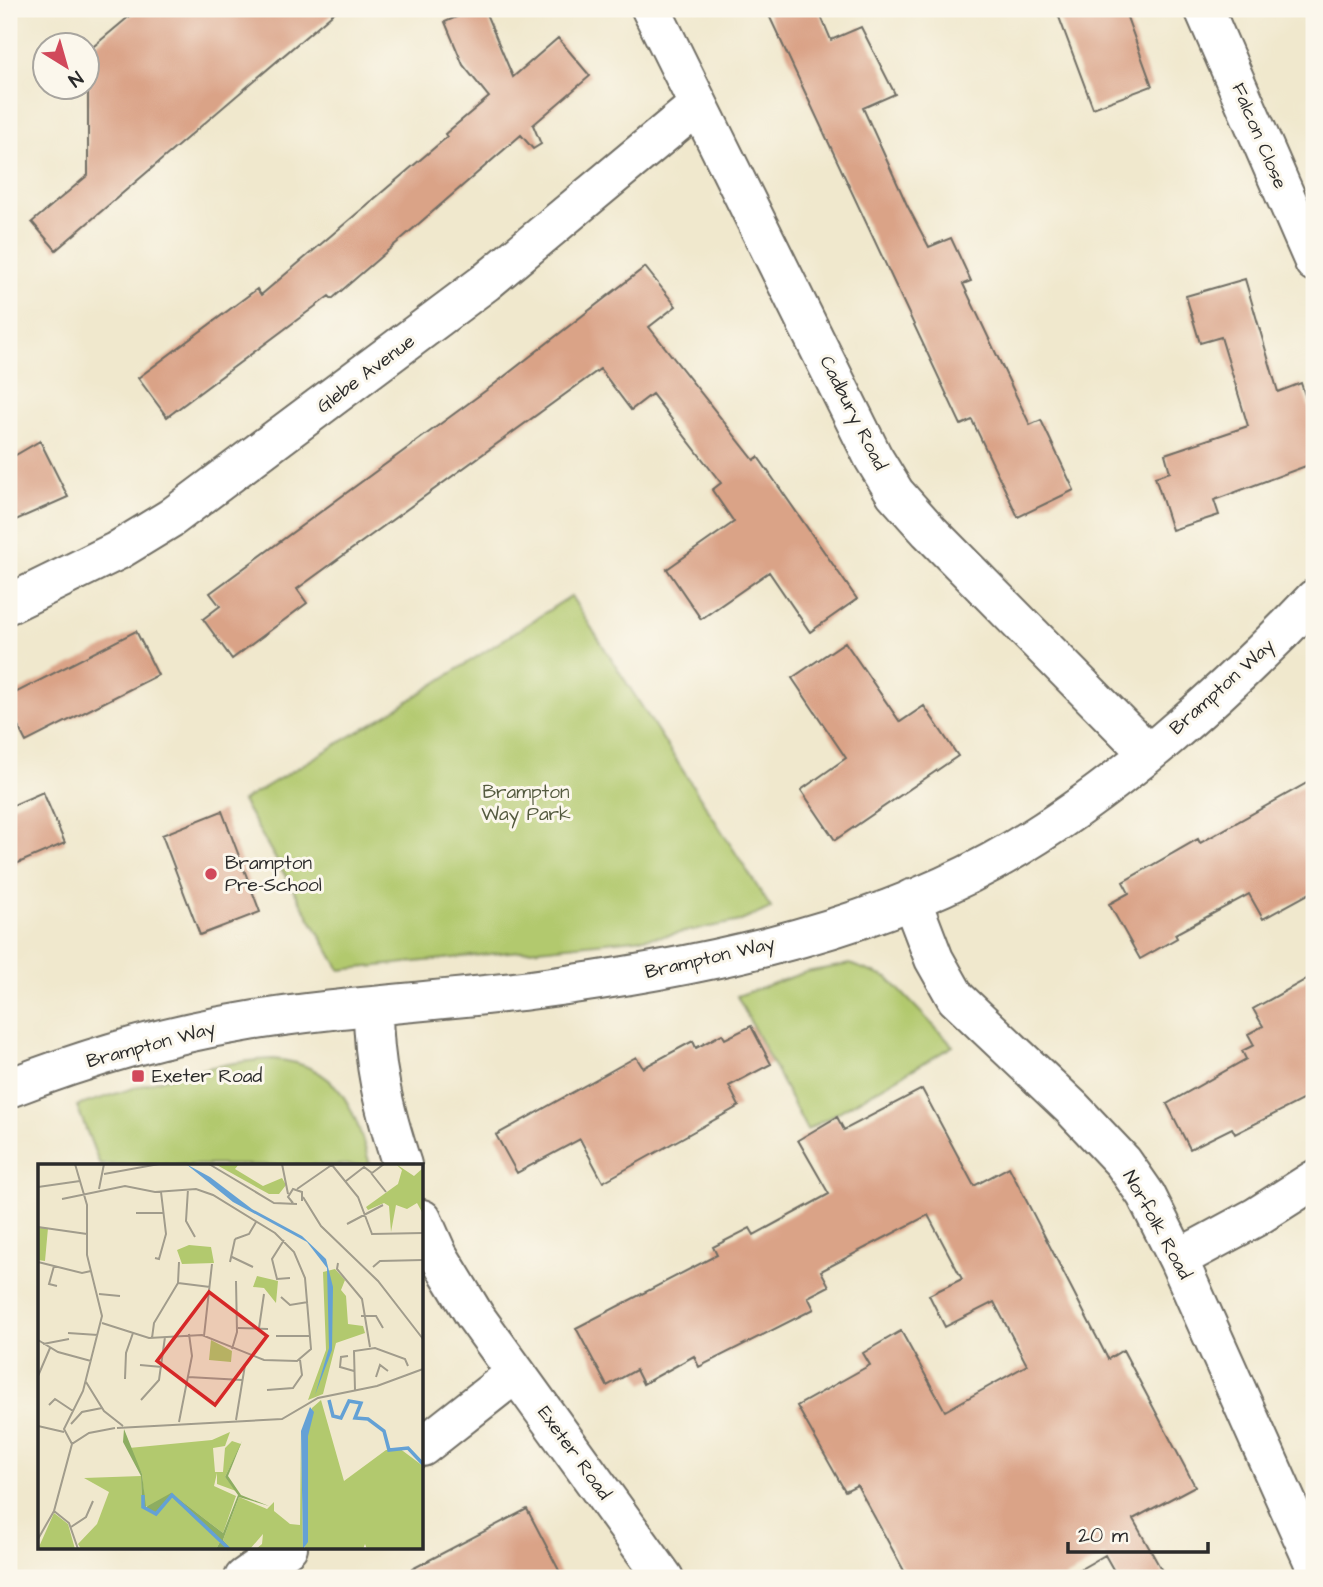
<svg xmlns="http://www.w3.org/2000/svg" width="1323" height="1587" font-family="'Architects Daughter',sans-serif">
	<rect width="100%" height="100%" fill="#fbf7ec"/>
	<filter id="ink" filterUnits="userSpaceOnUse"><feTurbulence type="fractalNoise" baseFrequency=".0143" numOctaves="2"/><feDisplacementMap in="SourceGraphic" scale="14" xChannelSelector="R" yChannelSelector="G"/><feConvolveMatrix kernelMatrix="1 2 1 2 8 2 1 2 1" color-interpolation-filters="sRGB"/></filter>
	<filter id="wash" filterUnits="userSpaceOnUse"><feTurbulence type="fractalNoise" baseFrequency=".00686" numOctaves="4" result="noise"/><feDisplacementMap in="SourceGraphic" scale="28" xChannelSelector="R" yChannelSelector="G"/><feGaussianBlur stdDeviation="1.57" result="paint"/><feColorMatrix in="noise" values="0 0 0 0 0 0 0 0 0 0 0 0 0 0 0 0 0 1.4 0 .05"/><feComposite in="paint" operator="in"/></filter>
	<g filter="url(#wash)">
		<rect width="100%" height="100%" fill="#f0e8cd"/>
		<!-- green -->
		<path fill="#b2c96e" stroke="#6e7a4c" stroke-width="2" d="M 571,596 L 771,908 L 741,921 L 663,936 L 340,970 L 242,801 L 396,709 Z
			M 850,964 L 888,978 L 953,1046 L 807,1130 L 737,996 L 806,972 Z
			M 273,1059 C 341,1065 354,1108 370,1165 L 100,1165 L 77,1106 C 141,1086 206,1062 273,1059 Z"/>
		<g id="blocks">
			<!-- building -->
			<path fill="#daa387" d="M 138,9 L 338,9 L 56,250 L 32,222 L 88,175 L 88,51 Z
				M 474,9 L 484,9 L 513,77 L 558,38 L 590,76 L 533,125 L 541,144 L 533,149 L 521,135 L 332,299 L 329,296 L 167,417 L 138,378 L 257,289 L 261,295 L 447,137 L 445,134 L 489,97 L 463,65 L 445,22 Z
				M 766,9 L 818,9 L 831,40 L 861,27 L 895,94 L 863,108 L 907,205 L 929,247 L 951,238 L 971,281 L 963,284 L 1030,425 L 1041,420 L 1074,490 L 1018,517 L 972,420 L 961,425 Z
				M 1056,9 L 1124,9 L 1152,86 L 1093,108 Z
				M 645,267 L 676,306 L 649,327 L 754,460 L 758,457 L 857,599 L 810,632 L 769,572 L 701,619 L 667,569 L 734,522 L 712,490 L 721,483 L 652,394 L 631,410 L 600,369 L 297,589 L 307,603 L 232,659 L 203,619 L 220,606 L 210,593 L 492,386 Z
				M 1245,279 L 1278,392 L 1301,383 L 1314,423 L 1314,463 L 1214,500 L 1219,515 L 1172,530 L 1155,477 L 1170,472 L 1165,454 L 1248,426 L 1221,337 L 1200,343 L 1186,296 Z
				M 40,441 L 68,497 L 9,523 L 9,459 Z
				M 136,631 L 158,675 L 26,742 L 9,709 L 9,696 Z
				M 845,642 L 900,722 L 924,706 L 958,756 L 835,840 L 801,790 L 846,758 L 792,678 Z
				M 1314,779 L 1314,891 L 1263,919 L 1249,894 L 1175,934 L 1177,938 L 1140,959 L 1109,904 L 1129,893 L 1123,882 L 1198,839 L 1200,843 Z
				M 43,792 L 65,843 L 9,867 L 9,807 Z
				M 222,811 L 260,912 L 200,935 L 162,835 Z
				M 1314,975 L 1314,1094 L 1235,1134 L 1232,1128 L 1190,1149 L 1167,1104 L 1246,1059 L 1242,1051 L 1254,1045 L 1248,1034 L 1263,1026 L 1253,1009 Z
				M 751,1026 L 771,1064 L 729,1086 L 739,1106 L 603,1182 L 580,1139 L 517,1173 L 496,1135 L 636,1057 L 643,1068 L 693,1041 L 696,1048 L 722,1034 L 725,1039 Z
				M 922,1089 L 974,1186 L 1009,1167 L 1108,1359 L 1123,1350 L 1195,1486 L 1133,1519 L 1166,1578 L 1118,1578 L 1105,1555 L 1065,1578 L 908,1578 L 857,1485 L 845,1491 L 797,1406 L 870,1365 L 863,1353 L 901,1331 L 945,1411 L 1027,1365 L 994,1302 L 945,1327 L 929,1295 L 962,1279 L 928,1215 L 821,1271 L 829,1286 L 808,1297 L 814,1309 L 699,1367 L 694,1356 L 643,1384 L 636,1370 L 607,1386 L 576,1328 L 717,1255 L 713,1247 L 750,1228 L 754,1235 L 829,1194 L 798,1140 L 837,1117 L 844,1130 Z
				M 527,1509 L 563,1578 L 395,1578 Z"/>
		</g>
	</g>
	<g filter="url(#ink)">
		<use href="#blocks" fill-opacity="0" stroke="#706d64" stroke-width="2"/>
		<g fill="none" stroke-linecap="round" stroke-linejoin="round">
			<defs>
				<path id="minor" d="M 651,9 L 873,457 L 895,493 L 929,531 L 1148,753
					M 1204,9 L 1314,262
					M 9,604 L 117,551 L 171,518 L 486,282 L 697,106
					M 911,899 L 934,959 L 956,998 L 1072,1108 L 1123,1162 L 1146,1195 L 1178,1259 L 1314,1563
					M 373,1007 C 373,1066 384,1110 402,1165
					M 9,1088 C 84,1059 163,1035 244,1022 C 338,1006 435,1002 530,990 C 683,970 855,937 992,862 C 1104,801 1226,692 1314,599
					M 422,1219 L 438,1255 L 475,1316 L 664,1578
					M 1178,1259 L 1256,1217 L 1314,1180
					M 422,1447 L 516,1373
					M 244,1578 L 288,1547"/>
			</defs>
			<!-- minor casing -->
			<use href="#minor" stroke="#706d64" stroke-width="42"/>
			<!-- minor -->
			<use href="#minor" stroke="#fff" stroke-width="38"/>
		</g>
	</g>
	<!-- markers -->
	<g fill="#d1495b" stroke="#fbf7ec" stroke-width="2.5">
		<circle cx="211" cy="874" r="7"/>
		<rect x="131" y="1069" width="14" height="14" rx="3.5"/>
	</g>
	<g text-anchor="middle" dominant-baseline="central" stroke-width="6" stroke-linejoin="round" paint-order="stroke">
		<!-- street labels -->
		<g font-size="19" fill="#2b2b2b" stroke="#fbf7ec">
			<text transform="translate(1259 136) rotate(67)">Falcon Close</text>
			<text transform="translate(366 374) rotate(-37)">Glebe Avenue</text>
			<text transform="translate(853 413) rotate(63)">Cadbury Road</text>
			<text transform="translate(1222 687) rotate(-42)">Brampton Way</text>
			<text transform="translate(710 958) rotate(-13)">Brampton Way</text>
			<text transform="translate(151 1045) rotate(-15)">Brampton Way</text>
			<text transform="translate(1157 1225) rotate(61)">Norfolk Road</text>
			<text transform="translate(574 1453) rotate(54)">Exeter Road</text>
		</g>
		<!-- park labels -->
		<g font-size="19" fill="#545a3f" stroke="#fbf7ec">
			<text x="526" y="792">Brampton<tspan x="526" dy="22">Way Park</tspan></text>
		</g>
		<!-- poi labels -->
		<g font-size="19" fill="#2b2b2b" stroke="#fbf7ec" text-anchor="start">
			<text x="225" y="863">Brampton<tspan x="225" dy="22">Pre-School</tspan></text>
			<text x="152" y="1076">Exeter Road</text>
		</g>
	</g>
	<!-- overview -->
	<g transform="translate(38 1164)">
		<rect width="385" height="385" fill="#f0e8cd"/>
		<path d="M 177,0 L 201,0 L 197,5 L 225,22 L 244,14 L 248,21 L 241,30 L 231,30 ZM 358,0 L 376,12 L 385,4 L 385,50 L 379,39 L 369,45 L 358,41 L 353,68 L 351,42 L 346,39 L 330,46 L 328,43 L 360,20 L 364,6 ZM 0,63 L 10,64 L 7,97 L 0,96 ZM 151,81 L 173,83 L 176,99 L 144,100 L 139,86 ZM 297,105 L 307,116 L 303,126 L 308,132 L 310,160 L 325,162 L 327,169 L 298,179 L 285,230 L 270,236 L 288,186 L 285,108 ZM 219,112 L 240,117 L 238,139 L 226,124 L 215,123 ZM 173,176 L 194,187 L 193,198 L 171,196 ZM 283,236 L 306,317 L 348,286 L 361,284 L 385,302 L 385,385 L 329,385 L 327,380 L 325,385 L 267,385 L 270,268 L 274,244 ZM 263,267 L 265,385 L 218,385 L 224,380 L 225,370 L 212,385 L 193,385 L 185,376 L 201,333 L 229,345 L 236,338 L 236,347 L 252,360 L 262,361 ZM 192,268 L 187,282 L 175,284 L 177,308 L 185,308 L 187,284 L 194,277 L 203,280 L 187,313 L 198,327 L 179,320 L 179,309 L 176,322 L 198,332 L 185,369 L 134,330 L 114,343 L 107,342 L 104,310 L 91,284 L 174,276 ZM 103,312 L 104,344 L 119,350 L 134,332 L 182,378 L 178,385 L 43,385 L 40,380 L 59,360 L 71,328 L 46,314 ZM 16,349 L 30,360 L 37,385 L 0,385 Z" fill="#b2c96e"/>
		<path d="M 86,265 L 104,310 L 108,343 L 133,329 L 185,369 L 200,331 L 187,313 L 204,277 L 190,312 L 203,331 L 231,342 L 201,333 L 185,376 L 193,385 L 178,385 L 182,378 L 134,333 L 119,350 L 104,344 L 103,312 L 85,278 Z" fill="#8dad61"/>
		<path d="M 148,0 L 172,13 L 214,45 L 264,72 L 288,95 L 295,123 L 294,186 L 277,231 L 291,184 L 289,104 L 269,78 L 195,38 ZM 272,243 L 276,248 L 270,272 L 270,378 L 265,385 L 263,267 Z" fill="#64a1d5"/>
		<path fill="none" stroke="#64a1d5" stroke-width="3.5" d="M 291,236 L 295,252 L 303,254 L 311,237 L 323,239 L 317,254 L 330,255 L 346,267 L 351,286 L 370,284 L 385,300M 105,331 L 105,343 L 118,350 L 134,331 L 191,385"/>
		<path fill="none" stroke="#a19c8c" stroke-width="2" d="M 171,0 L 236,39 L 259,40M 244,0 L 250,30M 294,1 L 320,33 L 334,70 L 385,69M 333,9 L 348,28M 66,10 L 121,0M 308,17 L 326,3 L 334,9 L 346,0M 0,23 L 42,17M 61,25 L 66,0M 150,25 L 148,57 L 157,73M 259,25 L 295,0M 265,33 L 283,62 L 340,117 L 385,175M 24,35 L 87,22 L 117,28 L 158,25 L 175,31 L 237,69 L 256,88 L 267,114 L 273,185 L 259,197 L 226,196 L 164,171 L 111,174 L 64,159M 255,39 L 250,33 L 255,25 L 264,28 L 264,37M 98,49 L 125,49M 309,60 L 345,41M 0,63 L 49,70M 197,75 L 211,70 L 218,58M 246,76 L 234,95 L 239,115 L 252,114M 194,93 L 215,103M 117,94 L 121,95 L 128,70 L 123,28M 0,98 L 44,109 L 53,107M 192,98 L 197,75M 300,99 L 299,105 L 324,135 L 332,183M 16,102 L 11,120 L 19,122M 335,103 L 342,97 L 385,96M 140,119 L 172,123M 61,130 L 82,132M 243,133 L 252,141 L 270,138M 323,152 L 338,152 L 345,164M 200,164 L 230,165M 221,164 L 226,130M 30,169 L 60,171M 166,172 L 174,100M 238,172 L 272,172M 114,174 L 116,159 L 140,119 L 141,98M 0,176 L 20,188 L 53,197M 5,180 L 31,175M 194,185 L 199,168 L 198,117M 310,192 L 303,193 L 302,203 L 316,207M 102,201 L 124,203M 0,212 L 12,184M 150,213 L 204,216M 338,213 L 342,201 L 350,207M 87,215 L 88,189 L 95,169M 48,218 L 66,247 L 85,262M 229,226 L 255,224 L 264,211 L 262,196M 317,226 L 316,187 L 337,184 L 367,195 L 370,202M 103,236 L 121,216 L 127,173M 11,241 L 17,235 L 35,247M 198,256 L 207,201M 141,258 L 154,192 L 151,170M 33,260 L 44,248 L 64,244M 0,262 L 26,268M 79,264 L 244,255 L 280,234 L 339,222 L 385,205M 34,280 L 26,265 L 45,227 L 64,152 L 49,91 L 49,41 L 37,0M 16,347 L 31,359 L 40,385M 33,363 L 48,353 L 55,337M 0,375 L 16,347 L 34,280 L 51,269 L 77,264"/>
		<path fill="#d62828" fill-opacity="0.15" stroke="#d62828" stroke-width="3.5" d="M 171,128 L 229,172 L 177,241 L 119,197 Z"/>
		<rect width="385" height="385" fill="none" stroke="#2b2b2b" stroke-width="3.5"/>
	</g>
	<!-- margin -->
	<rect width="1323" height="1587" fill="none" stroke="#fbf7ec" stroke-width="35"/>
	<!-- north arrow -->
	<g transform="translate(66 66) rotate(143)"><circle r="33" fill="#fbf7ec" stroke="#a8a59f" stroke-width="2"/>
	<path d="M0-5L12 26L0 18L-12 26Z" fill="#d1495b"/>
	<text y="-10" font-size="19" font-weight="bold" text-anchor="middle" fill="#2b2b2b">N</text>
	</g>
	<!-- scale -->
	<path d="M1068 1542v10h140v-10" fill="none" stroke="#2b2b2b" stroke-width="3.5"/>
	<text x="1078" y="1542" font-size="21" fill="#2b2b2b" stroke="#fbf7ec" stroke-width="5" paint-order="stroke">20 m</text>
</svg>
